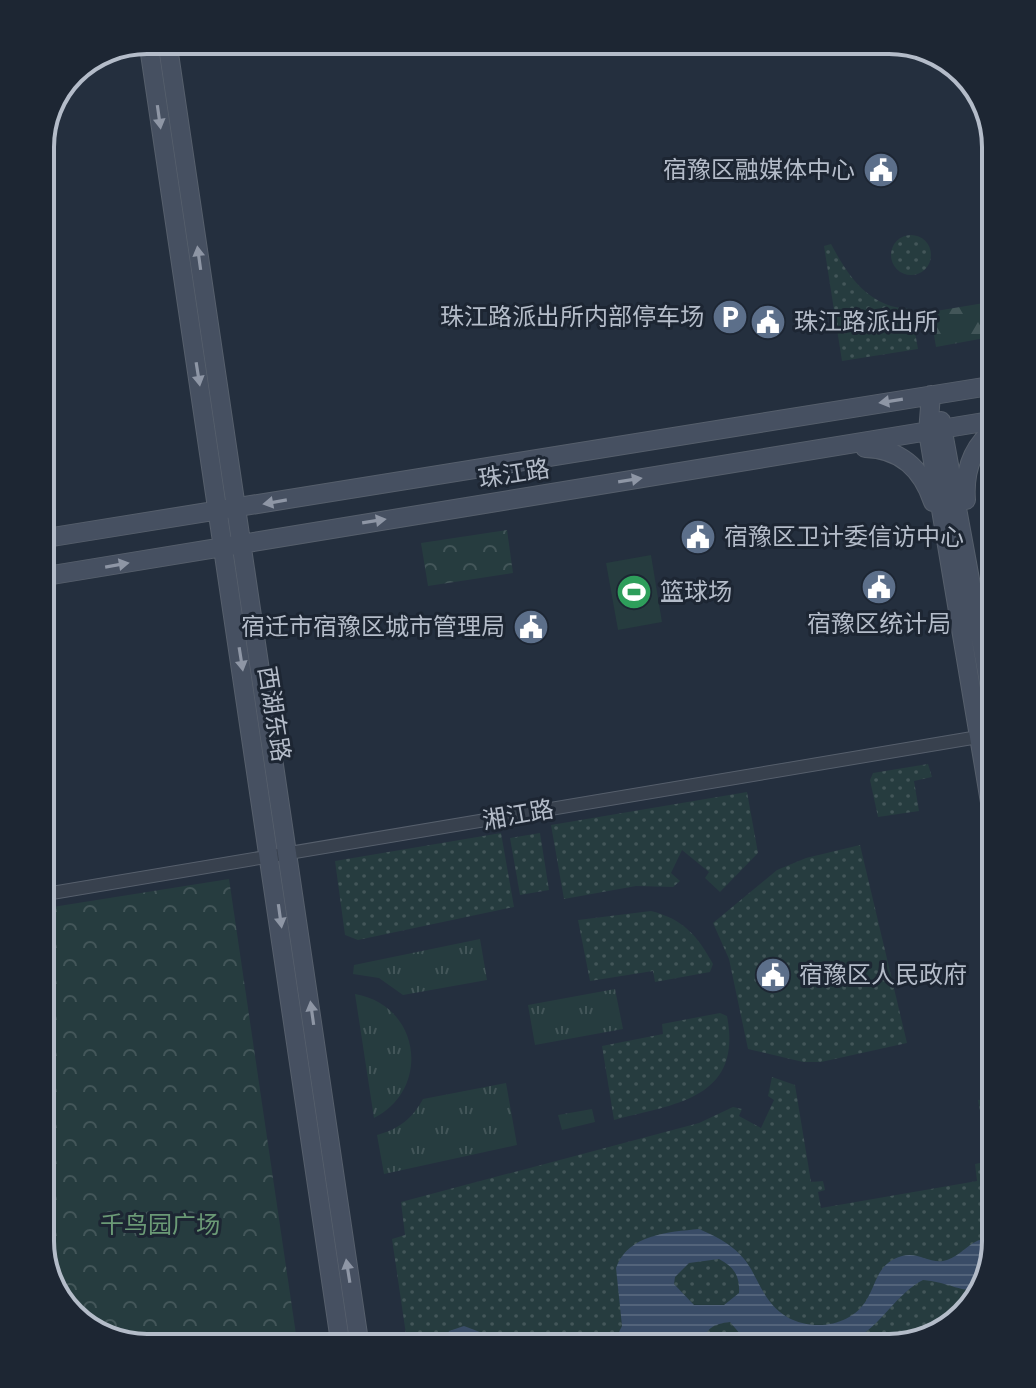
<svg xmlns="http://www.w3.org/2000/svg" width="1036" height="1388" font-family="'Work Sans','Noto Sans SC',sans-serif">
	<defs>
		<pattern id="grass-tufts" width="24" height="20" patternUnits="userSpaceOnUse" patternTransform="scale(2)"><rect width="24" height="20" fill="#263c3f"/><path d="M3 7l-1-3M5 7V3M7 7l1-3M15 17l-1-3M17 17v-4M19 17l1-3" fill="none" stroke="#435659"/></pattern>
		<pattern id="forest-firs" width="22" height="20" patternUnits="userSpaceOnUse" patternTransform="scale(2)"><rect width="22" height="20" fill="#263c3f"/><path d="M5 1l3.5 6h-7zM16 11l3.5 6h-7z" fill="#435659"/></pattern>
		<pattern id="park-crowns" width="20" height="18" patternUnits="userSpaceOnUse" patternTransform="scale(2)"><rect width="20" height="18" fill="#263c3f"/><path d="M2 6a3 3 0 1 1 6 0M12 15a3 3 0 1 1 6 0" fill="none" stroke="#435659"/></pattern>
		<pattern id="garden-dots" width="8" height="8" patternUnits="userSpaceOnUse" patternTransform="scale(2)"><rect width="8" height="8" fill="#263c3f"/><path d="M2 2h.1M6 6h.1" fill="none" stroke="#435659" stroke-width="1.8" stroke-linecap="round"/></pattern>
		<pattern id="water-rules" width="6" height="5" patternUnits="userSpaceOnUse" patternTransform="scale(2)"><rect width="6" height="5" fill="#394c67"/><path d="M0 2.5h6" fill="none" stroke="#53647b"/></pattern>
	</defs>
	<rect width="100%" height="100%" fill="#242f3e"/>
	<!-- grass -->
	<path fill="url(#grass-tufts)" d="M 480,939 L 487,980 L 403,995 L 379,978 L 353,974 L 354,965 Z
		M 615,989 L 623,1029 L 535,1045 L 528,1005 Z
		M 355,994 C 420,1005 432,1088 374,1118 Z
		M 506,1083 L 517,1145 L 384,1174 L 377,1135 C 399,1129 412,1119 423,1099 Z
		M 592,1109 L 595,1122 L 562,1130 L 558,1115 Z"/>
	<!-- forest -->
	<path fill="url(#forest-firs)" d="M 996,301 L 996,336 L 936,347 L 930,312 Z"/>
	<!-- park -->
	<path fill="url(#park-crowns)" d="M 507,530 L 513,573 L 428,586 L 421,543 Z
		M 229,879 L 298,1348 L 140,1348 L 93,1333 L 55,1295 L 40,1241 L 40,909 Z"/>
	<!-- garden -->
	<path fill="url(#garden-dots)" d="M891 255a20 20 0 1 1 40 0a20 20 0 1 1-40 0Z
		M 831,244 C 849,278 870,308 911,309 L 918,349 L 842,361 L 824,246 Z
		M 928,764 L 932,777 L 914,781 L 919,811 L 878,817 L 870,780 L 873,773 Z
		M 747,792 L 758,853 L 720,892 L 705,878 L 709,872 L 682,850 L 671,873 L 680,881 L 673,887 L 636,886 L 564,899 L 551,825 Z
		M 501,833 L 514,907 L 358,940 L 345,935 L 335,861 Z
		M 540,833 L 549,890 L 520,895 L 510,838 Z
		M 860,845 L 907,1043 L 821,1062 L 803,1062 L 748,1049 L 729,959 L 713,923 L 777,870 L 806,858 Z
		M 651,911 C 683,919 697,935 713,964 L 710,972 L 655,982 L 653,971 L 590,981 L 578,920 Z
		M 720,1013 L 727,1016 C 743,1099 675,1104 614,1120 L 602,1046 L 663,1034 L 662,1024 Z
		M 772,1077 L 795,1085 L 811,1182 L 823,1181 L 825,1190 L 818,1192 L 821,1208 L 977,1181 L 975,1164 L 989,1161 L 978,1100 L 987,1099 C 1000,1167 1014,1291 943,1333 C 929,1342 906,1344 890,1348 L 408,1348 L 392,1239 L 405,1235 L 401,1202 L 699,1123 L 733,1107 L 742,1109 L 739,1116 L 761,1128 L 774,1100 L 768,1096 Z"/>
	<!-- pitch -->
	<path fill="#263c3f" d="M 651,555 L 662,622 L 618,630 L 606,563 Z"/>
	<!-- water -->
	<path fill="url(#water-rules)" fill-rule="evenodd" d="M 699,1229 C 720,1238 739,1248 751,1269 C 762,1289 767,1304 787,1317 C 814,1332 852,1326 867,1299 C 876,1284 877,1268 894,1259 C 917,1247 928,1266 947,1260 C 960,1256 969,1242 983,1239 L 994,1251 C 977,1311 970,1285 923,1280 C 900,1292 887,1315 867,1331 C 839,1354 799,1335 768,1342 C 757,1345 748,1348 737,1348 L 741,1335 L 730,1322 C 713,1324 707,1328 701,1344 L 683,1348 L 611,1348 L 622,1326 L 616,1268 C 628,1234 669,1232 699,1229 ZM 719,1259 C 734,1267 740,1276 739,1293 L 724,1305 L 694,1305 L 674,1284 L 675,1277 L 689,1263 Z
		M 464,1326 L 493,1337 L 507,1348 L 441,1348 L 449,1331 Z"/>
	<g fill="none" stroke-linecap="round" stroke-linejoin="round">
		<defs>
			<path id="street" d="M 40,895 L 996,734"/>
			<path id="secondary" d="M 148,40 L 341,1348
				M 167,40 L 360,1348
				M 931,395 L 928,432 L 996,838
				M 941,421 L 996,721
				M 865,448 C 901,449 922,469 933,502
				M 966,500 C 964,472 972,446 996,428
				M 40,539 L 996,385
				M 40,577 L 996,420"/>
		</defs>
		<!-- street casing -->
		<use href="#street" stroke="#565f6c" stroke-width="14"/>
		<!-- secondary casing -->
		<use href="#secondary" stroke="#565f6c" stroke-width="20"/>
		<!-- street -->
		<use href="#street" stroke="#38414e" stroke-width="12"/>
		<!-- secondary -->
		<use href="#secondary" stroke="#465061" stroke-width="18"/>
	</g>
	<!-- one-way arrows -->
	<defs><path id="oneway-solid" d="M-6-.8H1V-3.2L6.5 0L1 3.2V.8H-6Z" transform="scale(2)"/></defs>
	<g fill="#8e96a5">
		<use href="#oneway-solid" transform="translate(159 117) rotate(82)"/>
		<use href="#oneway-solid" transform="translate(199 258) rotate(-98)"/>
		<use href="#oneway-solid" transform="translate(198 374) rotate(81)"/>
		<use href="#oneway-solid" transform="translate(891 401) rotate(171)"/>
		<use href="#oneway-solid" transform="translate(630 480) rotate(-9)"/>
		<use href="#oneway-solid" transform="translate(275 502) rotate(170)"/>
		<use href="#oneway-solid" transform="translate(374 521) rotate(-9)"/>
		<use href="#oneway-solid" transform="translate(117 565) rotate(-10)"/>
		<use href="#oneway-solid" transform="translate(241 659) rotate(81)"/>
		<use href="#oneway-solid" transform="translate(280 916) rotate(82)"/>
		<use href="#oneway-solid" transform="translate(312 1013) rotate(-98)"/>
		<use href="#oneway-solid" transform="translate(348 1271) rotate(-99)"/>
	</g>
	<!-- icons -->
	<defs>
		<symbol id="civic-disc" viewBox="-11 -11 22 22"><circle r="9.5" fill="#5c6f8a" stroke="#1d2633"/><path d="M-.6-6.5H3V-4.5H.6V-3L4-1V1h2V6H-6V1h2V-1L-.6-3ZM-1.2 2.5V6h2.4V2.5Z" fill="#fff"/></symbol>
		<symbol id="parking-disc" viewBox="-11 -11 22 22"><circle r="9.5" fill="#5c6f8a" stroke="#1d2633"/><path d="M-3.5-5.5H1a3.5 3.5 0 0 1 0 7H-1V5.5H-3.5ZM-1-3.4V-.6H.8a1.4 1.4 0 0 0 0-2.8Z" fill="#fff"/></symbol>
		<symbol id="stadium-disc" viewBox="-11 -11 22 22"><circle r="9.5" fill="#2e9e5b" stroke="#1d2633"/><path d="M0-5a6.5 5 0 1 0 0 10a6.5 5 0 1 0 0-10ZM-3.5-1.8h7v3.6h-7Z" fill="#fff"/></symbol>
	</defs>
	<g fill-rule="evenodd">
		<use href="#civic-disc" x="861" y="150" width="40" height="40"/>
		<use href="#parking-disc" x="710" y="297" width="40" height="40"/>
		<use href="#civic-disc" x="748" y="302" width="40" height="40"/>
		<use href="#civic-disc" x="678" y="517" width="40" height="40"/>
		<use href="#civic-disc" x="859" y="567" width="40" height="40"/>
		<use href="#stadium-disc" x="614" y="572" width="40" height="40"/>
		<use href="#civic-disc" x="511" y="607" width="40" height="40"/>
		<use href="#civic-disc" x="753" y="955" width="40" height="40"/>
	</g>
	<g text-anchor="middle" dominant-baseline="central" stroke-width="6" stroke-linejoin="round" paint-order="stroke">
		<!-- poi labels -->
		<g font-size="24" fill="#b4bcc9" stroke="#1d2633" text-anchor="start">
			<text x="855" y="170" text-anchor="end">宿豫区融媒体中心</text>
			<text x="704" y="317" text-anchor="end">珠江路派出所内部停车场</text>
			<text x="794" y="322">珠江路派出所</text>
			<text x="724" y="537">宿豫区卫计委信访中心</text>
			<text x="660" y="592">篮球场</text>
			<text x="879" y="624" text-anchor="middle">宿豫区统计局</text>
			<text x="505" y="627" text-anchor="end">宿迁市宿豫区城市管理局</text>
			<text x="799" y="975">宿豫区人民政府</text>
		</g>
		<!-- street labels -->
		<g font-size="24" fill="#b4bcc9" stroke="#1d2633">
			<text transform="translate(514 474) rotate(-9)">珠江路</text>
			<text transform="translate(274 714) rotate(81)">西湖东路</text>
			<text transform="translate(518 815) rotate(-10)">湘江路</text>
		</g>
		<!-- park labels -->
		<g font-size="24" fill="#6b9a76" stroke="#1d2633">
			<text x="160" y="1225">千鸟园广场</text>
		</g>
	</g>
	<!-- crop -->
	<path d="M0 0H1036V1388H0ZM147 54H889A93 93 0 0 1 982 147V1241A93 93 0 0 1 889 1334H147A93 93 0 0 1 54 1241V147A93 93 0 0 1 147 54Z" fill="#1d2633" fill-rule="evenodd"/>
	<path fill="none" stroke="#b4bcc9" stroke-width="4" d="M147 54H889A93 93 0 0 1 982 147V1241A93 93 0 0 1 889 1334H147A93 93 0 0 1 54 1241V147A93 93 0 0 1 147 54Z"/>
</svg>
